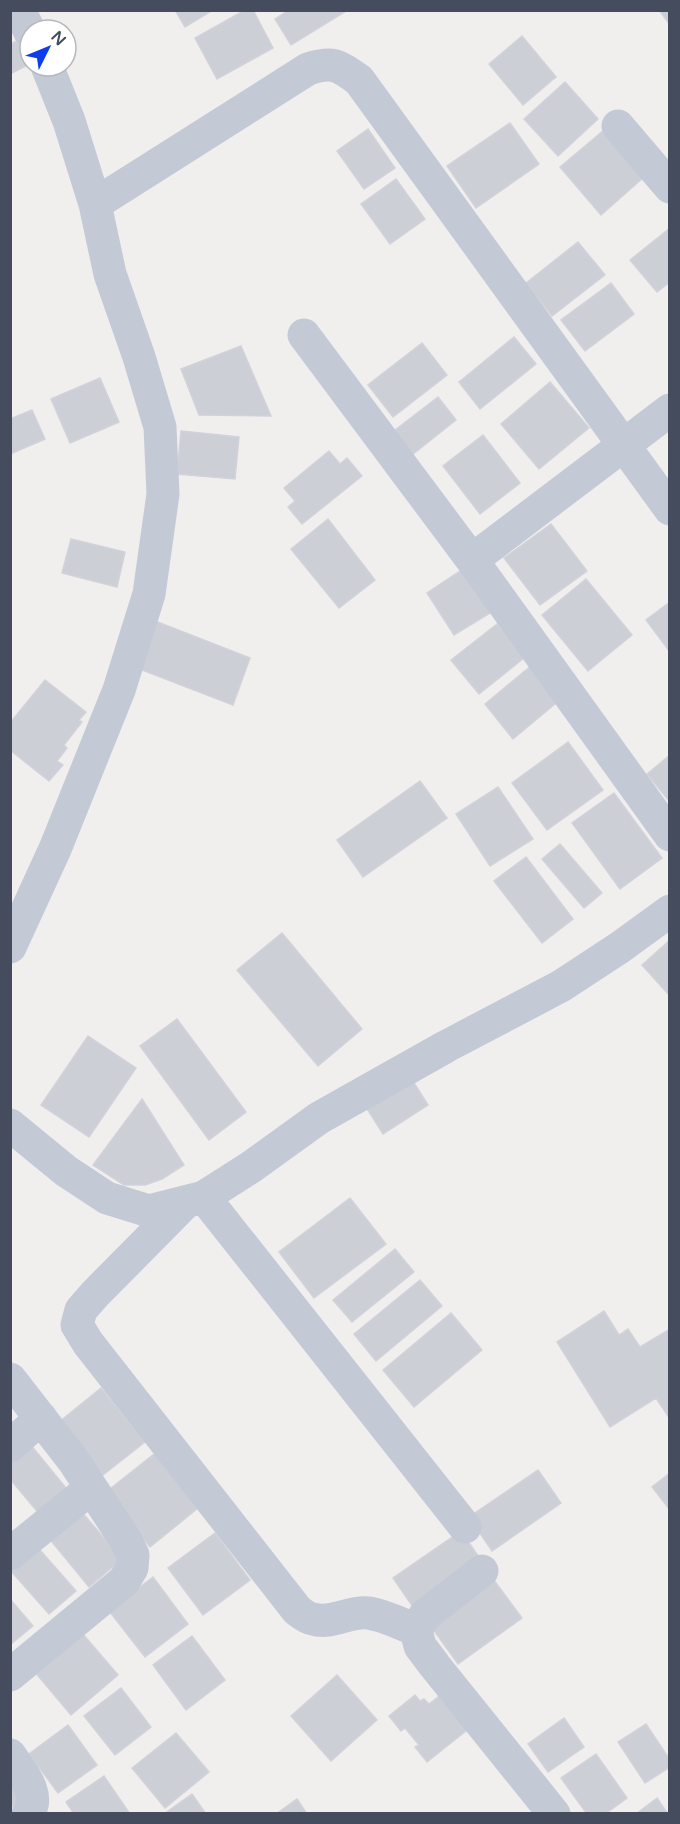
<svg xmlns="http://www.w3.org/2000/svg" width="680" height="1824" font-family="'Varela Round',sans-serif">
	<rect width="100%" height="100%" fill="#f1efee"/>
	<!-- building -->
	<path fill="#cdcfd6" stroke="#d2d2da" stroke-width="1.5" d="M 175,10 L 213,10 L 185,27 Z
		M 245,10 L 253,10 L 273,48 L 217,79 L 195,38 Z
		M 289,10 L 346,10 L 346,11 L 291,45 L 275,19 Z
		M 659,10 L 670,10 L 670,25 Z
		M 522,36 L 556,77 L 523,105 L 489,64 Z
		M 17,41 L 30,64 L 10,74 L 10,44 Z
		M 565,82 L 598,119 L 558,156 L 524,119 Z
		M 510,123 L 539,164 L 476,208 L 447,166 Z
		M 368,129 L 395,168 L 364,189 L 337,151 Z
		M 604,130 L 644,177 L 601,215 L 560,167 Z
		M 396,179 L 425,219 L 390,244 L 361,204 Z
		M 670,228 L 670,282 L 657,292 L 630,260 Z
		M 578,242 L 605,275 L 552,316 L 526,283 Z
		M 611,283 L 634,314 L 585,351 L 561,320 Z
		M 514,337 L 536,364 L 480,409 L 459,382 Z
		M 422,343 L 447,375 L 393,417 L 368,385 Z
		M 241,346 L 271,416 L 199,415 L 181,369 Z
		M 100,378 L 119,422 L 70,443 L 51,399 Z
		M 550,382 L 589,428 L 539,469 L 501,424 Z
		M 438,397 L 456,420 L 412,455 L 394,431 Z
		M 32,410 L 45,439 L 10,454 L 10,419 Z
		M 181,431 L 239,437 L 235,479 L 177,474 Z
		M 483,435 L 520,483 L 480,514 L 443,466 Z
		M 329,451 L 340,464 L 347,458 L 362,476 L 302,524 L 288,507 L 295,501 L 284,488 Z
		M 328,519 L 375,580 L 339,608 L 291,549 Z
		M 551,524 L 587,571 L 540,605 L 504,558 Z
		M 71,539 L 125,552 L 117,587 L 62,573 Z
		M 466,567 L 495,610 L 454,635 L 427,593 Z
		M 586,579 L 632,635 L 588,671 L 542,615 Z
		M 670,602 L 670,652 L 646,620 Z
		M 155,621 L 250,658 L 233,705 L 137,668 Z
		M 497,624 L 524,658 L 479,694 L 451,660 Z
		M 532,665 L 561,699 L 513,739 L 485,704 Z
		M 45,680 L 86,712 L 79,720 L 82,722 L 64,745 L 67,748 L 57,761 L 63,765 L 49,781 L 10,750 L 10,723 Z
		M 568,742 L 603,790 L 547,830 L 512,783 Z
		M 670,755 L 670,802 L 647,774 Z
		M 420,781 L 447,818 L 363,877 L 337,840 Z
		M 498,787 L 533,839 L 490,866 L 456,814 Z
		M 614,793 L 662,858 L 620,889 L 572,823 Z
		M 560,844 L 602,893 L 584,908 L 542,859 Z
		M 526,857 L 573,919 L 542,943 L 494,881 Z
		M 282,933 L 362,1029 L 318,1066 L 237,970 Z
		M 670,940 L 670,996 L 642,965 Z
		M 177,1019 L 246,1112 L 209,1140 L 140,1046 Z
		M 88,1036 L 136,1068 L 89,1137 L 41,1105 Z
		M 409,1075 L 428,1105 L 383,1134 L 364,1104 Z
		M 142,1099 L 184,1165 L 162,1179 L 145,1185 L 124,1185 L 93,1165 Z
		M 350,1198 L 386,1244 L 314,1298 L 279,1252 Z
		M 395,1249 L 414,1272 L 352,1322 L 333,1300 Z
		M 420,1280 L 442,1306 L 376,1361 L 354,1334 Z
		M 604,1311 L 619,1335 L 628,1329 L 640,1347 L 670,1329 L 670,1419 L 656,1398 L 610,1427 L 557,1342 Z
		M 451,1313 L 482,1350 L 414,1407 L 383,1370 Z
		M 101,1388 L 145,1442 L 103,1475 L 59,1422 Z
		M 25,1438 L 70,1493 L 41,1516 L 10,1479 L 10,1450 Z
		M 159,1450 L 203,1504 L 150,1547 L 106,1492 Z
		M 538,1470 L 561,1503 L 492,1551 L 469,1517 Z
		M 670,1473 L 670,1510 L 652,1487 Z
		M 80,1510 L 122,1559 L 89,1587 L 48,1537 Z
		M 461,1531 L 483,1563 L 415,1610 L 393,1578 Z
		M 215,1533 L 250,1580 L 203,1615 L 168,1568 Z
		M 33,1542 L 76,1591 L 49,1614 L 10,1570 Z
		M 490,1575 L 522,1618 L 458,1664 L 427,1621 Z
		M 153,1577 L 188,1624 L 145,1657 L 109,1611 Z
		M 10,1599 L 33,1626 L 10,1645 Z
		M 76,1626 L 118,1675 L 71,1715 L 29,1665 Z
		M 192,1636 L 225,1680 L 186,1710 L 153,1665 Z
		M 337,1675 L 377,1720 L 331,1761 L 291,1716 Z
		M 121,1688 L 151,1727 L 115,1755 L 84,1716 Z
		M 443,1693 L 471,1727 L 427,1762 L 415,1747 L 419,1745 L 405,1728 L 401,1731 L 389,1716 L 415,1695 L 420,1701 L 424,1699 L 429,1704 Z
		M 564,1718 L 584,1747 L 548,1772 L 528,1744 Z
		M 646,1724 L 670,1760 L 670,1767 L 645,1783 L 618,1742 Z
		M 68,1725 L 97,1765 L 58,1793 L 29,1754 Z
		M 176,1733 L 209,1772 L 165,1808 L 132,1768 Z
		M 596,1754 L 627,1798 L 605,1814 L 587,1814 L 561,1778 Z
		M 10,1772 L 27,1797 L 10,1808 Z
		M 104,1776 L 130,1814 L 74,1814 L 66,1802 Z
		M 192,1794 L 206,1814 L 164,1814 Z
		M 657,1798 L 668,1814 L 636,1814 Z
		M 297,1799 L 307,1814 L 276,1814 Z"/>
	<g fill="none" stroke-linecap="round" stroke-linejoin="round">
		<!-- minor -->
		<path stroke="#c4c9d6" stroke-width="33" d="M 19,10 L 30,32
			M 618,126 L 670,187
			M 95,204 L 308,69 C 333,61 338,65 359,80 L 670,509
			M 304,335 L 472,560 L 670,835
			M 472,560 L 670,410
			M 10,947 L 55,849 L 119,690 L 149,594 L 163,494 L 160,427 L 139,357 L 110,274 L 95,204 L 69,121 L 47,66
			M 10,1125 L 66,1171 L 107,1198 L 149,1211 L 204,1197 L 251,1167 L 319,1118 L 447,1046 L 561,986 L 619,948 L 670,911
			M 204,1197 L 465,1527
			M 186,1202 L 95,1294 L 81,1310 L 77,1325 L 88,1343 L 297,1610 C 301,1613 307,1618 313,1619 C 331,1625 349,1611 368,1613 C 384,1615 401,1624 416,1630
			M 10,1379 L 73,1460 L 125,1539 L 133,1555 L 132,1568 L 124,1581 L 10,1675
			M 10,1446 L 41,1418
			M 10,1554 L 91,1488
			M 482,1571 L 425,1615 L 416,1630 L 420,1646 L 435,1666 L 554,1814
			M 10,1755 C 21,1772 42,1794 28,1814"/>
	</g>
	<!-- border -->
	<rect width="680" height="1824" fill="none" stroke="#454c5d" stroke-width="24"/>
	<!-- north arrow -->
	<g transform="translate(48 48) rotate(47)"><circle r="28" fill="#ffffff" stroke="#b5b7be" stroke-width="1.5"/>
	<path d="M0-4.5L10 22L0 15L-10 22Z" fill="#0d3cec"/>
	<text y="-9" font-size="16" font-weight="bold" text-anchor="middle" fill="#454c5d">N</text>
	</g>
</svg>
